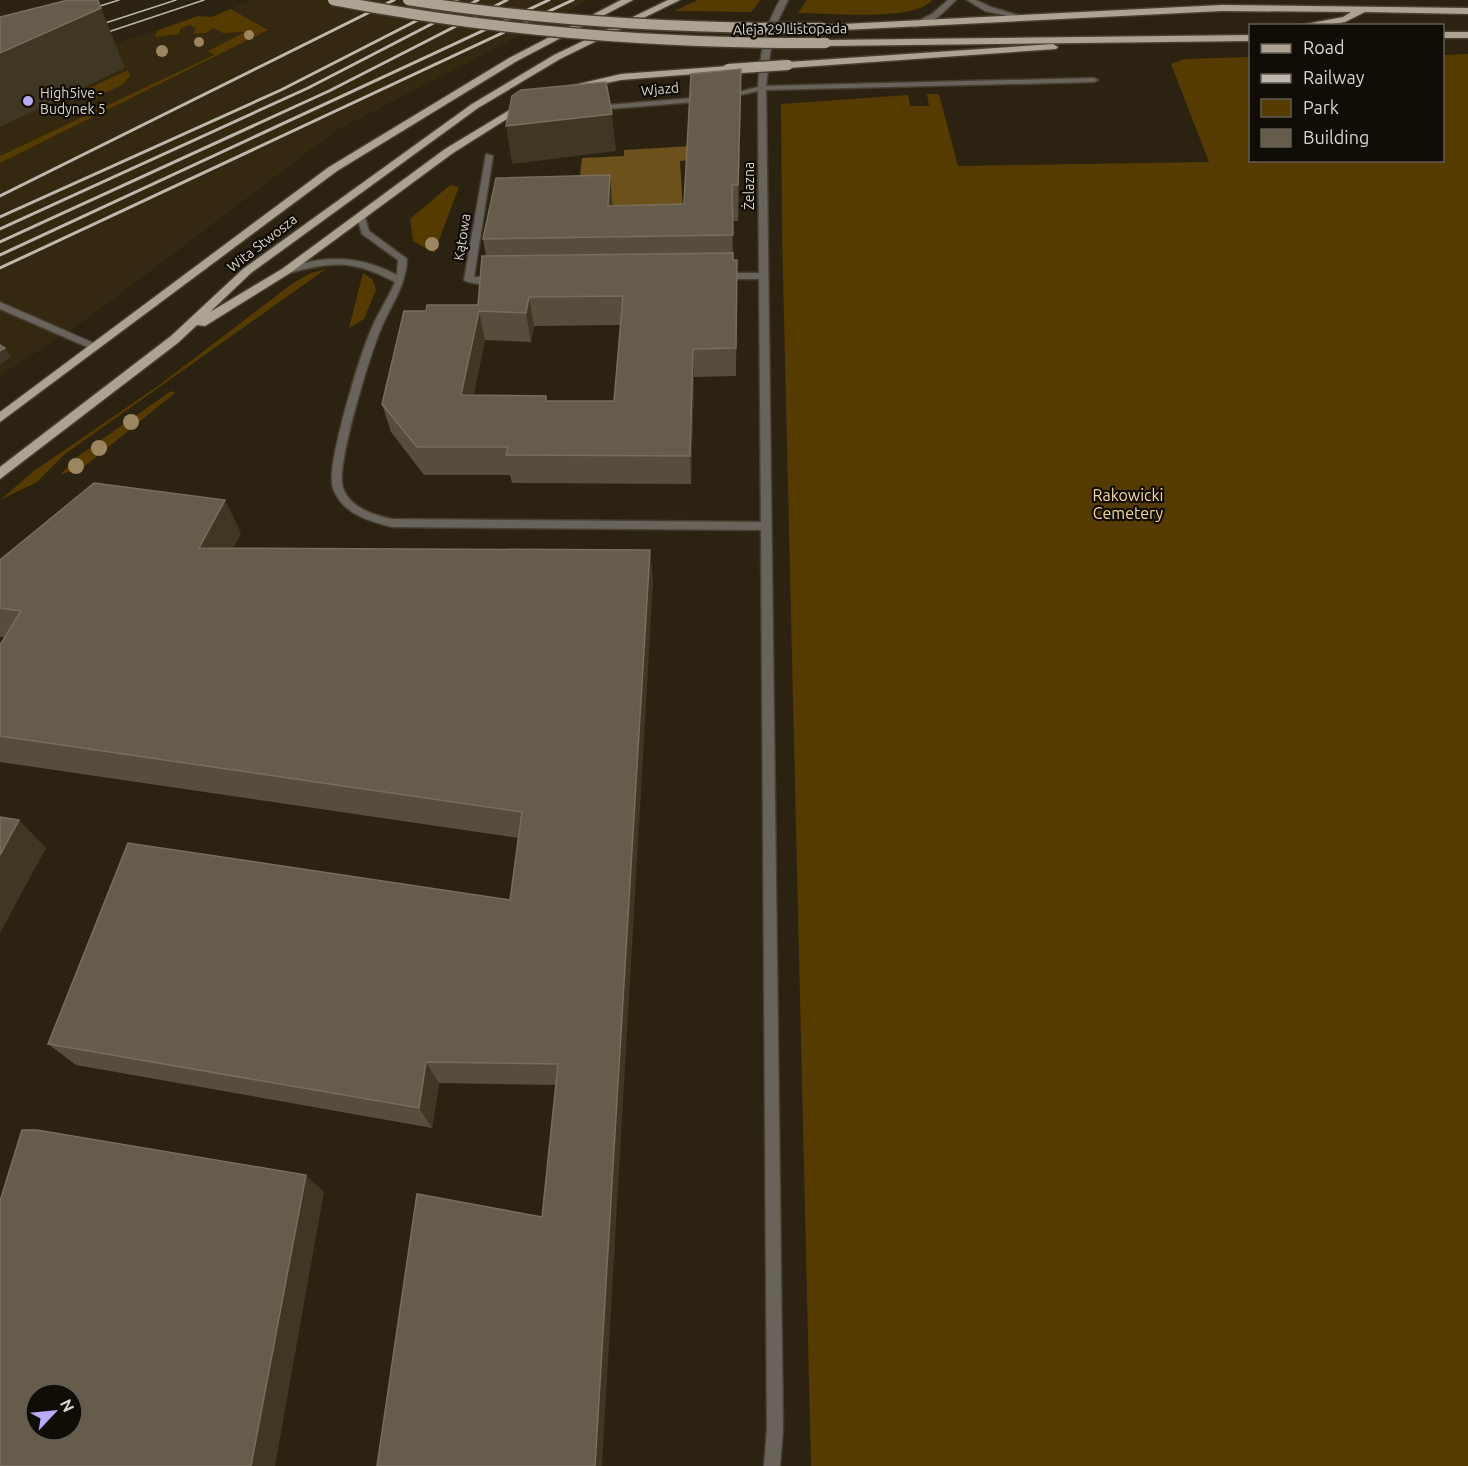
<svg xmlns="http://www.w3.org/2000/svg" width="1468" height="1466" font-family="Ubuntu,sans-serif">
	<rect width="100%" height="100%" fill="#2b2211"/>
	<!-- built -->
	<path fill="#342810" d="M 251,0 L 589,0 L 337,130 L 88,318 L 0,376 L 0,76 L 100,49 L 198,16 L 212,17 Z"/>
	<!-- green -->
	<path fill="#563b00" d="M 698,0 L 761,0 L 751,12 L 674,11 Z
		M 807,0 L 932,0 C 917,22 825,13 798,13 Z
		M 230,9 L 268,30 L 0,163 L 0,156 L 214,55 L 208,51 L 245,32 L 223,33 L 213,28 L 206,33 L 193,34 L 196,28 L 190,25 L 181,28 L 179,34 L 155,37 L 157,31 L 198,16 L 212,17 Z
		M 1468,54 L 1468,1466 L 811,1466 L 782,232 L 781,104 L 908,95 L 910,106 L 929,106 L 927,94 L 939,94 L 958,166 L 1209,162 L 1171,64 L 1184,59 L 1250,57 L 1250,160 L 1442,160 L 1443,55 Z
		M 128,70 L 130,76 L 122,85 L 94,98 L 83,91 Z
		M 450,185 L 459,187 L 434,253 L 413,241 L 410,219 Z
		M 326,269 L 65,454 L 37,482 L 0,500 L 34,471 L 158,386 L 293,283 L 311,273 Z
		M 363,273 L 372,279 L 376,290 L 364,319 L 349,328 Z
		M 171,391 L 175,393 L 85,466 L 60,475 L 77,457 Z"/>
	<!-- forest -->
	<path fill="#6d511a" d="M 692,146 L 693,160 L 680,161 L 683,211 L 622,205 L 576,207 L 582,158 L 624,156 L 624,150 Z"/>
	<g fill="none" stroke-linecap="round" stroke-linejoin="round">
		<defs>
			<path id="lane" d="M 0,302 L 98,345 L 100,347 L 95,350 L 92,349 L 0,309 Z"/>
			<path id="street" d="M 780,0 L 788,0 L 773,31 L 766,86 L 1094,78 L 1098,80 L 1094,82 L 766,90 L 783,1429 L 780,1466 L 764,1466 L 767,1429 L 761,530 L 392,527 C 369,521 342,514 333,488 C 325,468 360,356 370,332 C 377,314 388,299 395,282 C 352,259 332,261 286,274 L 282,271 C 287,267 296,265 304,263 C 337,255 366,259 397,275 L 398,260 L 362,234 L 357,217 L 361,214 L 365,217 L 369,231 L 407,259 C 406,287 390,306 380,331 C 370,356 335,467 343,488 C 350,508 374,515 392,519 L 761,522 L 759,279 L 722,279 L 717,276 L 722,273 L 759,273 L 758,91 L 727,98 L 723,96 L 758,87 C 760,56 764,27 780,0 Z
				M 948,0 L 956,0 C 945,11 930,27 914,27 L 914,23 L 932,14 Z
				M 967,0 L 976,0 L 991,7 L 1025,17 L 1021,19 L 985,11 Z
				M 704,97 L 708,99 L 707,101 L 596,110 L 592,108 L 596,106 Z
				M 486,154 L 493,156 L 474,277 L 495,277 L 500,280 C 492,285 472,285 464,280 Z"/>
			<path id="primary" d="M 621,0 L 633,0 L 517,61 L 337,171 L 0,422 L 0,412 L 329,167 L 511,57 Z
				M 668,0 L 680,0 L 560,59 L 478,108 L 251,273 L 210,312 L 282,269 L 445,149 L 521,103 L 529,105 L 453,153 L 290,273 L 205,326 L 197,325 L 179,342 L 0,479 L 0,467 L 171,336 L 243,269 L 472,104 L 554,55 Z
				M 1222,5 L 1468,8 L 1468,14 L 1365,12 L 1345,22 L 1320,26 L 1295,26 L 1343,17 L 1351,12 L 1222,11 L 823,31 L 818,28 L 823,25 Z
				M 1442,32 L 1468,32 L 1468,38 L 1442,38 Z
				M 1250,35 L 1250,41 L 826,46 L 821,43 L 826,40 Z
				M 1053,44 L 1058,47 L 1056,49 L 788,68 L 783,65 L 788,62 Z
				M 728,66 L 731,67 L 731,71 L 621,80 L 562,92 L 557,89 L 621,74 Z"/>
		</defs>
		<!-- lane casing -->
		<use href="#lane" stroke="#473e2f" stroke-width="3"/>
		<!-- street casing -->
		<use href="#street" stroke="#473e2f" stroke-width="3"/>
		<!-- primary casing -->
		<use href="#primary" stroke="#473e2f" stroke-width="3"/>
		<!-- lane -->
		<use href="#lane" fill="#68635b" fill-rule="evenodd"/>
		<!-- street -->
		<use href="#street" fill="#68635b" fill-rule="evenodd"/>
		<!-- primary -->
		<use href="#primary" fill="#ada392" fill-rule="evenodd"/>
		<!-- tram -->
		<path stroke="#bdb7ac" stroke-width="1.5" d="M 84,11 L 119,0
			M 93,27 L 176,0
			M 96,36 L 204,0"/>
		<!-- rail -->
		<path stroke="#bdb7ac" stroke-width="3" d="M 0,196 L 394,0
			M 0,217 L 281,90 L 457,0
			M 0,229 L 308,88 L 478,0
			M 0,242 L 329,91 L 507,0
			M 0,255 L 549,0
			M 0,268 L 573,0"/>
		<defs>
			<path id="primary-bridge" d="M 333,0 C 497,32 659,44 826,43
				M 408,0 C 546,22 683,29 823,28
				M 728,69 L 788,65"/>
		</defs>
		<!-- primary-bridge casing -->
		<use href="#primary-bridge" stroke="#473e2f" stroke-width="13" stroke-linecap="butt"/>
		<!-- primary-bridge -->
		<use href="#primary-bridge" stroke="#ada392" stroke-width="10"/>
	</g>
	<!-- trees -->
	<g fill="#9b8661">
		<circle cx="249" cy="35" r="5"/>
		<circle cx="199" cy="42" r="5"/>
		<circle cx="162" cy="51" r="6"/>
		<circle cx="432" cy="244" r="7"/>
		<circle cx="131" cy="422" r="8"/>
		<circle cx="99" cy="448" r="8"/>
		<circle cx="76" cy="466" r="8"/>
	</g>
	<!-- wall -->
	<path fill="#574d3c" fill-rule="evenodd" d="M 741,104 L 738,221 L 732,221 L 733,260 L 737,260 L 736,376 L 694,377 L 691,484 L 512,483 L 510,475 L 424,475 L 391,432 L 382,404 L 426,311 L 478,305 L 486,256 L 483,239 L 610,175 L 612,206 L 684,204 ZM 620,325 L 614,401 L 547,401 L 473,395 L 485,340 L 531,342 L 534,326 Z
		M 241,533 L 233,548 L 650,550 L 653,583 L 542,1217 L 556,1085 L 439,1083 L 432,1128 L 76,1065 L 48,1044 L 510,900 L 518,838 L 0,762 L 0,645 L 5,637 L 0,637 L 0,560 Z"/>
	<!-- shaded-wall -->
	<path fill="#3f3624" d="M 98,0 L 125,68 L 0,127 L 0,53 Z
		M 741,69 L 741,104 L 738,221 L 738,185 Z
		M 612,114 L 616,151 L 512,164 L 506,126 Z
		M 610,175 L 613,210 L 608,206 Z
		M 529,297 L 534,326 L 531,342 L 526,313 Z
		M 479,311 L 485,340 L 468,424 L 461,395 Z
		M 5,348 L 11,357 L 0,365 L 0,351 Z
		M 693,349 L 694,377 L 691,484 L 690,456 Z
		M 225,500 L 241,533 L 216,580 L 199,548 Z
		M 650,550 L 653,583 L 602,1466 L 595,1466 Z
		M 19,820 L 46,848 L 0,933 L 0,855 Z
		M 426,1062 L 439,1083 L 432,1128 L 419,1108 Z
		M 306,1175 L 324,1192 L 275,1466 L 251,1466 Z"/>
	<!-- building -->
	<path fill="#655c4b" stroke="#776e5f" stroke-width="1.5" fill-rule="evenodd" d="M 68,0 L 98,0 L 101,8 L 0,53 L 0,17 Z
		M 741,69 L 738,185 L 732,185 L 733,235 L 483,239 L 496,178 L 610,175 L 608,206 L 684,204 L 691,74 Z
		M 606,82 L 612,114 L 506,126 L 512,96 L 521,90 Z
		M 733,253 L 733,260 L 737,260 L 736,348 L 693,349 L 690,456 L 506,455 L 508,447 L 417,447 L 382,404 L 404,311 L 426,311 L 427,305 L 478,305 L 482,256 ZM 623,296 L 614,401 L 546,401 L 546,396 L 461,395 L 479,311 L 526,313 L 529,297 Z
		M 0,345 L 5,348 L 0,351 Z
		M 94,483 L 225,500 L 199,548 L 650,550 L 595,1466 L 377,1466 L 417,1194 L 542,1217 L 558,1064 L 426,1062 L 419,1108 L 48,1044 L 128,843 L 510,900 L 522,812 L 0,736 L 0,645 L 21,611 L 0,608 L 0,560 Z
		M 0,817 L 19,820 L 0,855 Z
		M 22,1130 L 37,1130 L 306,1175 L 251,1466 L 0,1466 L 0,1201 ZM 36,1394 L 72,1394 L 72,1430 L 36,1430 Z"/>
	<!-- markers -->
	<circle fill="#b8abf7" stroke="#100c06" stroke-width="2" cx="28" cy="101" r="6"/>
	<g text-anchor="middle" dominant-baseline="central" stroke-width="4.5" stroke-linejoin="round" paint-order="stroke">
		<!-- far-street labels -->
		<g font-size="14" fill="#dad4ca" stroke="#100c06">
			<text transform="translate(790 29) rotate(-1)">Aleja 29 Listopada</text>
			<text transform="translate(660 89) rotate(-5)">Wjazd</text>
			<text transform="translate(749 186) rotate(-90)">Żelazna</text>
			<text transform="translate(462 237) rotate(-81)">Kątowa</text>
			<text transform="translate(262 243) rotate(-38)">Wita Stwosza</text>
		</g>
		<!-- far-poi labels -->
		<g font-size="14" fill="#dad4ca" stroke="#100c06" text-anchor="start">
			<text x="40" y="93">High5ive -<tspan x="40" dy="16">Budynek 5</tspan></text>
		</g>
		<!-- park labels -->
		<g font-size="16" fill="#f7d8a2" stroke="#100c06">
			<text x="1128" y="495">Rakowicki<tspan x="1128" dy="18">Cemetery</tspan></text>
		</g>
	</g>
	<!-- legend -->
	<rect x="1249" y="24" width="195" height="138" fill="#100c06" stroke="#615c54" stroke-width="1.5"/>
	<rect x="1261" y="44" width="30" height="9" fill="#ada392" stroke="#615c54" stroke-width="1.5"/>
	<text x="1303" y="54" font-size="18" fill="#dad4ca">Road</text>
	<rect x="1261" y="74" width="30" height="9" fill="#bdb7ac" stroke="#615c54" stroke-width="1.5"/>
	<text x="1303" y="84" font-size="18" fill="#dad4ca">Railway</text>
	<rect x="1261" y="99" width="30" height="18" fill="#563b00" stroke="#615c54" stroke-width="1.5"/>
	<text x="1303" y="114" font-size="18" fill="#dad4ca">Park</text>
	<rect x="1261" y="129" width="30" height="18" fill="#655c4b" stroke="#615c54" stroke-width="1.5"/>
	<text x="1303" y="144" font-size="18" fill="#dad4ca">Building</text>
	<!-- north arrow -->
	<g transform="translate(54 1412) rotate(64)"><circle r="28" fill="#100c06" stroke="#615c54" stroke-width="1.5"/>
	<path d="M0-4.5L10 22L0 15L-10 22Z" fill="#b8abf7"/>
	<text y="-9" font-size="16" font-weight="bold" text-anchor="middle" fill="#dad4ca">N</text>
	</g>
</svg>
